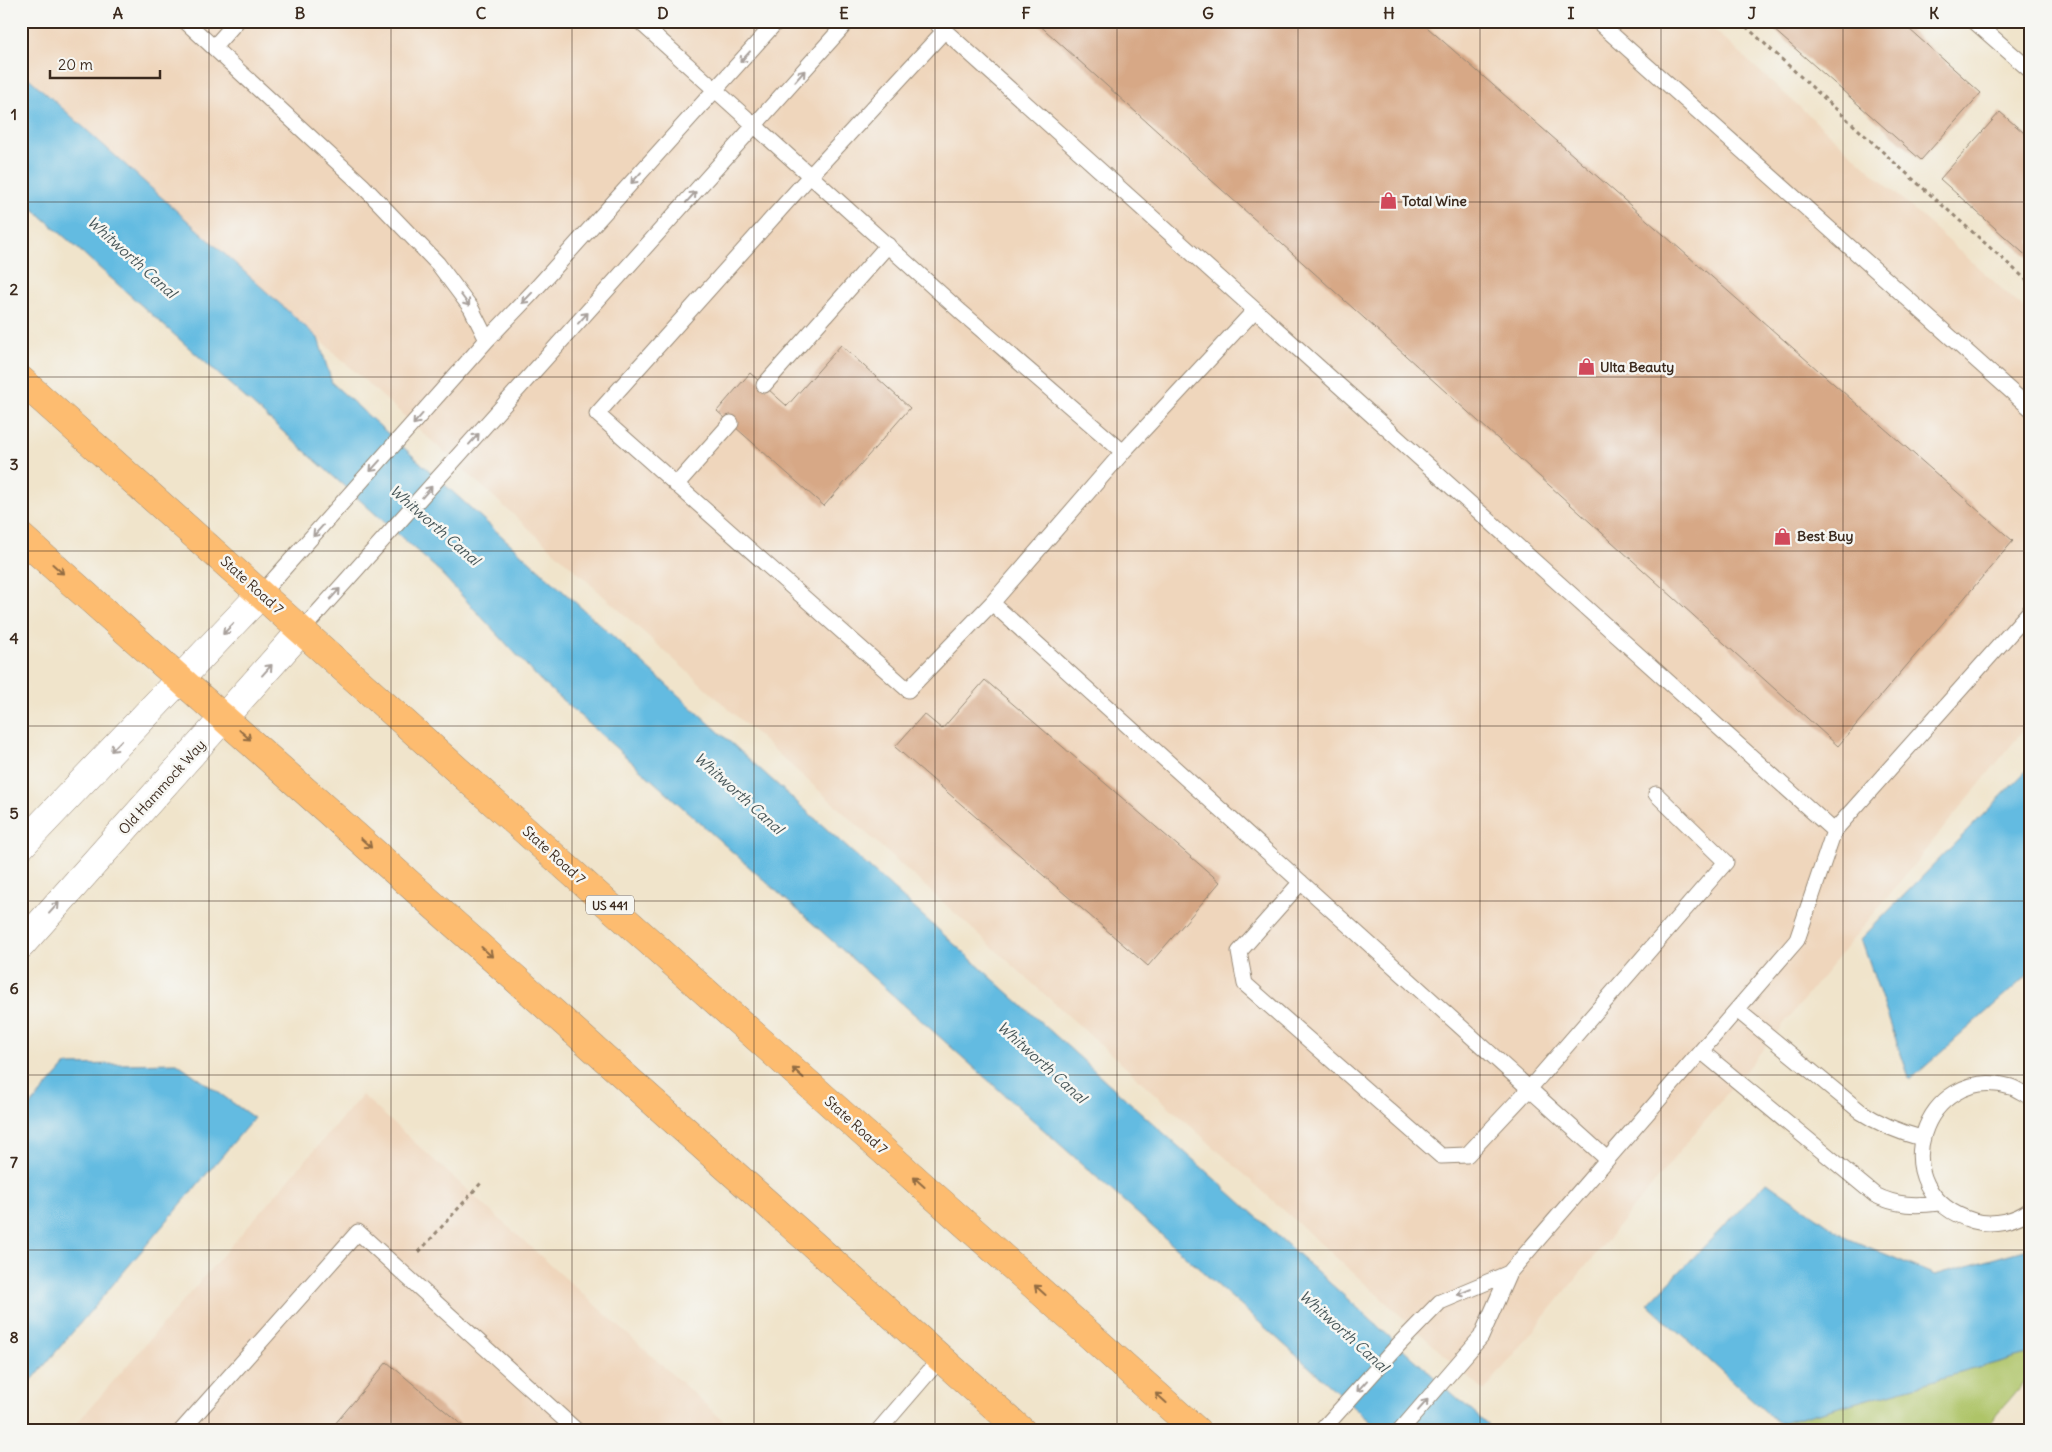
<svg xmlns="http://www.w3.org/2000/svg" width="2052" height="1452" font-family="Delius,sans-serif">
	<rect width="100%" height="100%" fill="#f6f6f2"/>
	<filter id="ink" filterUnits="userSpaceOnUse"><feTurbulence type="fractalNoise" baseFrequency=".02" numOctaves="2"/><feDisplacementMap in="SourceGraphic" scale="10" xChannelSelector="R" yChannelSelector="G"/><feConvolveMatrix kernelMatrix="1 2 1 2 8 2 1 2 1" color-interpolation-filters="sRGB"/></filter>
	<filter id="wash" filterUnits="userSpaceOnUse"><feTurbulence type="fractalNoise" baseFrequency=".0096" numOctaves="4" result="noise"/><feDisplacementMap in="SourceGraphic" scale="20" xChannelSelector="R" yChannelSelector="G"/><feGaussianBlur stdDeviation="1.12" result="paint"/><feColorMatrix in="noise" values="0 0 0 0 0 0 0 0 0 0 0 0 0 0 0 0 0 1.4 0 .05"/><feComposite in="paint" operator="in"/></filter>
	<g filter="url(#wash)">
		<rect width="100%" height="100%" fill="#f0e4cb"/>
		<!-- built -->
		<path fill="#efd6bc" d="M 21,21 L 1704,21 L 2031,315 L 2031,721 L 1484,1391 L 21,70 Z
			M 362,1095 L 735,1431 L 70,1431 Z"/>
		<!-- green -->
		<path fill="#aec468" stroke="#747743" d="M 2031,1353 L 2031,1374 L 1983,1431 L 1787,1431 L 1779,1424 Z"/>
		<!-- water -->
		<path fill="#64bbe1" stroke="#507280" d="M 21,71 L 318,338 L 332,383 L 1494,1431 L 1381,1431 L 540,680 L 436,568 L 21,198 Z
			M 2031,766 L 2031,972 L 1910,1080 L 1861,939 Z
			M 177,1063 L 254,1118 L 21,1393 L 21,1116 L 66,1065 Z
			M 1767,1182 L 1847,1238 L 1935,1275 L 2031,1248 L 2031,1353 L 1779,1424 L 1648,1304 Z"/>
		<g id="blocks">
			<!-- building -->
			<path fill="#d7a886" d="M 1035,21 L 1420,21 L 2013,541 L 1838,746 Z
				M 1764,21 L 1900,21 L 1981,93 L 1921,160 Z
				M 2000,112 L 2031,139 L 2031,260 L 1940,179 Z
				M 841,345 L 910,408 L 824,506 L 717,411 L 750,373 L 787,406 Z
				M 985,680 L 1220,882 L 1148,966 L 895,747 L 924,714 L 942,729 Z
				M 387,1362 L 469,1431 L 329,1431 Z"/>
		</g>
	</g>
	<g filter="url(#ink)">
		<use href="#blocks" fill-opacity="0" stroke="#968774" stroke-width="1"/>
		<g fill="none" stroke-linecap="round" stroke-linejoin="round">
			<defs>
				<path id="lane" d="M 185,21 L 362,185 L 438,264 L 471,308 L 487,340
					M 639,21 L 961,312 L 1123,452
					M 934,21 L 1834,831 L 1797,940 L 1509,1273 L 1481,1337 L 1400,1431
					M 1597,21 L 2031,409
					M 1974,21 L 2031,71
					M 945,30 L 810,176 L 597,414 L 908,690 L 992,603 L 1607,1159
					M 214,47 L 237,21
					M 764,385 L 888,245
					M 676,485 L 731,423
					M 261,594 L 487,340 L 532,293 L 777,21
					M 992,603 L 1123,452 L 1255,310
					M 302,630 L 848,21
					M 1834,831 L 2031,610
					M 1301,882 L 1239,952 L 1245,984 L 1441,1156 L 1467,1155 L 1529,1089 L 1726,862 L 1656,794
					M 1737,1010 L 1861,1112 C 1881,1125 1899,1132 1921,1138
					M 1701,1051 L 1875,1195 C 1897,1206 1916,1206 1939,1203
					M 2031,1097 C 2024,1094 2017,1089 2011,1087 C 1924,1061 1878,1193 1974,1221 C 1993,1226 2016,1221 2031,1209
					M 181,1431 L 358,1232 L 577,1431
					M 878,1431 L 940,1359
					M 1321,1431 L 1401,1342 L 1440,1302 L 1509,1273"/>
				<path id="street" d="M 21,846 L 261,594
					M 21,945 L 302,630"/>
				<path id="primary" d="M 21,380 L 1197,1431
					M 21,537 L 1022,1431"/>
			</defs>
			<!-- lane casing -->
			<use href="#lane" stroke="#968774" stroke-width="17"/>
			<!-- street casing -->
			<use href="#street" stroke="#968774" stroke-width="29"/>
			<!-- primary casing -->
			<use href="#primary" stroke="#968774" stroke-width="29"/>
			<!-- path -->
			<path stroke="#968774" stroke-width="3" stroke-dasharray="4 4" stroke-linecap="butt" d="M 1740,21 L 1896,164 L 2031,284
				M 419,1252 L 482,1182"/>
			<!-- lane -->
			<use href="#lane" stroke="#fff" stroke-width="15"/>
			<!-- street -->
			<use href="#street" stroke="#fff" stroke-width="28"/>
			<!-- primary -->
			<use href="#primary" stroke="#fdbc70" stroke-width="28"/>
		</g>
		<!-- one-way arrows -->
		<defs><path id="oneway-shaft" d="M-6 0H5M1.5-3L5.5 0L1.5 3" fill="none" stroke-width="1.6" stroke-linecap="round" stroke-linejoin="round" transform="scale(1.25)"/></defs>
		<g stroke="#a79f9a">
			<use href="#oneway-shaft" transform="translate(745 57) rotate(132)"/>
			<use href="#oneway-shaft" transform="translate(800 76) rotate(-49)"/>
			<use href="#oneway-shaft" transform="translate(636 178) rotate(132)"/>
			<use href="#oneway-shaft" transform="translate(691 197) rotate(-48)"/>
			<use href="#oneway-shaft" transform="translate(527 298) rotate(134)"/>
			<use href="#oneway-shaft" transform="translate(465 300) rotate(53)"/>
			<use href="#oneway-shaft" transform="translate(583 318) rotate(-48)"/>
			<use href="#oneway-shaft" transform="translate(418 419) rotate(131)"/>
			<use href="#oneway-shaft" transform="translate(474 439) rotate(-48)"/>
			<use href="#oneway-shaft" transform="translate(375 466) rotate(132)"/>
			<use href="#oneway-shaft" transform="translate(427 492) rotate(-49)"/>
			<use href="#oneway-shaft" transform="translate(318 531) rotate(132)"/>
			<use href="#oneway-shaft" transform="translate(335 594) rotate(-48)"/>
			<use href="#oneway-shaft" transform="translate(228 629) rotate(134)"/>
			<use href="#oneway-shaft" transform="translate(267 670) rotate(-48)"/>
			<use href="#oneway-shaft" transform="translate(116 746) rotate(134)"/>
			<use href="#oneway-shaft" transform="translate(54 908) rotate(-48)"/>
			<use href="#oneway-shaft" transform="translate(1464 1292) rotate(157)"/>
			<use href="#oneway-shaft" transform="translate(1362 1386) rotate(132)"/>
			<use href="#oneway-shaft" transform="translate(1423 1405) rotate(-49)"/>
		</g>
		<g stroke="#926c43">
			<use href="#oneway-shaft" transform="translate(58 569) rotate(42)"/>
			<use href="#oneway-shaft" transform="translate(245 735) rotate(42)"/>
			<use href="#oneway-shaft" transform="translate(366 843) rotate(42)"/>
			<use href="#oneway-shaft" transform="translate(487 952) rotate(42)"/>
			<use href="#oneway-shaft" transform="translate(798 1073) rotate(-138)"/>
			<use href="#oneway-shaft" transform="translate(919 1182) rotate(-138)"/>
			<use href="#oneway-shaft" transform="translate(1040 1290) rotate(-138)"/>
			<use href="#oneway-shaft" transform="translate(1161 1398) rotate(-138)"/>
		</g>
	</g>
	<!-- grid -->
	<path fill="none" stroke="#3b2a1e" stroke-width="1" stroke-opacity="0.55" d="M 209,21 L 209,1431M 391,21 L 391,1431M 572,21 L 572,1431M 754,21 L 754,1431M 935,21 L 935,1431M 1117,21 L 1117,1431M 1298,21 L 1298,1431M 1480,21 L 1480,1431M 1661,21 L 1661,1431M 1843,21 L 1843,1431M 21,202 L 2031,202M 21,377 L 2031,377M 21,551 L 2031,551M 21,726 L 2031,726M 21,901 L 2031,901M 21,1075 L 2031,1075M 21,1250 L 2031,1250"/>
	<!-- icons -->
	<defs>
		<symbol id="shop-bare" viewBox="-9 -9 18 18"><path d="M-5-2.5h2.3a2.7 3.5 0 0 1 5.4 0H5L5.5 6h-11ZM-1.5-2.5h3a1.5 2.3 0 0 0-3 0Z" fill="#d1495b" stroke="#f6f6f2" stroke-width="2.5" paint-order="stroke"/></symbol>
	</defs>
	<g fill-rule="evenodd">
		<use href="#shop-bare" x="1376" y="188" width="25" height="25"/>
		<use href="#shop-bare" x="1574" y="354" width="25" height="25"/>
		<use href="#shop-bare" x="1770" y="524" width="25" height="25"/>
	</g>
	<g text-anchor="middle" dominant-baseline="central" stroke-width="5" stroke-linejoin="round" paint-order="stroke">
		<!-- shield labels -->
		<rect fill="#f6f6f2" stroke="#73675e" stroke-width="1" x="586" y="895.5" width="48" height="19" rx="4"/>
		<g font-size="12" font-weight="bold" fill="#3b2a1e">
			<text x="610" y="905">US 441</text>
		</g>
		<!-- poi labels -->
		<g font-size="14" font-weight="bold" fill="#3b2a1e" stroke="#f6f6f2" text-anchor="start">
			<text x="1402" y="201">Total Wine</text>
			<text x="1600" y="367">Ulta Beauty</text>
			<text x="1797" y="536">Best Buy</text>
		</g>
		<!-- street labels -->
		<g font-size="14" fill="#3b2a1e" stroke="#f6f6f2">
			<text transform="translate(252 585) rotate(42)">State Road 7</text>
			<text transform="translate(162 787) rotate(-48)">Old Hammock Way</text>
			<text transform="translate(554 855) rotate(42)">State Road 7</text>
			<text transform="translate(856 1125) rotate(42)">State Road 7</text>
		</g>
		<!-- water labels -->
		<g font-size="15" font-style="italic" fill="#475658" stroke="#f6f6f2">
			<text transform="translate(132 257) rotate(42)">Whitworth Canal</text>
			<text transform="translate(435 525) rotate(41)">Whitworth Canal</text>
			<text transform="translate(739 793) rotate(42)">Whitworth Canal</text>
			<text transform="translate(1042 1062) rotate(42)">Whitworth Canal</text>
			<text transform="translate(1344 1331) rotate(42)">Whitworth Canal</text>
		</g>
	</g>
	<!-- margin -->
	<rect width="2052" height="1452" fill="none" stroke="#f6f6f2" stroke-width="55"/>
	<!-- scale -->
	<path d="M50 70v8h110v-8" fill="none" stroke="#3b2a1e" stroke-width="2.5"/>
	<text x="58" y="70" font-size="15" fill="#3b2a1e" stroke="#f6f6f2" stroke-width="4" paint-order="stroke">20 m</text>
	<rect x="28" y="28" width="1996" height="1396" fill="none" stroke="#3b2a1e" stroke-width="2"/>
	<g font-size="16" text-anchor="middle" font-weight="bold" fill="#3b2a1e">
		<text x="118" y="19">A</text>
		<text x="300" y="19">B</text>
		<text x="481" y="19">C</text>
		<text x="663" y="19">D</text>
		<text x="844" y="19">E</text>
		<text x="1026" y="19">F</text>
		<text x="1208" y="19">G</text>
		<text x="1389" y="19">H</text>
		<text x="1571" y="19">I</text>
		<text x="1752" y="19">J</text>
		<text x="1934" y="19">K</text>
		<text x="14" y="120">1</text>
		<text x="14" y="295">2</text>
		<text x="14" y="470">3</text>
		<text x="14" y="644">4</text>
		<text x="14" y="819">5</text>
		<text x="14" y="994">6</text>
		<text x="14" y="1168">7</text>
		<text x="14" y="1343">8</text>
	</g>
</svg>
